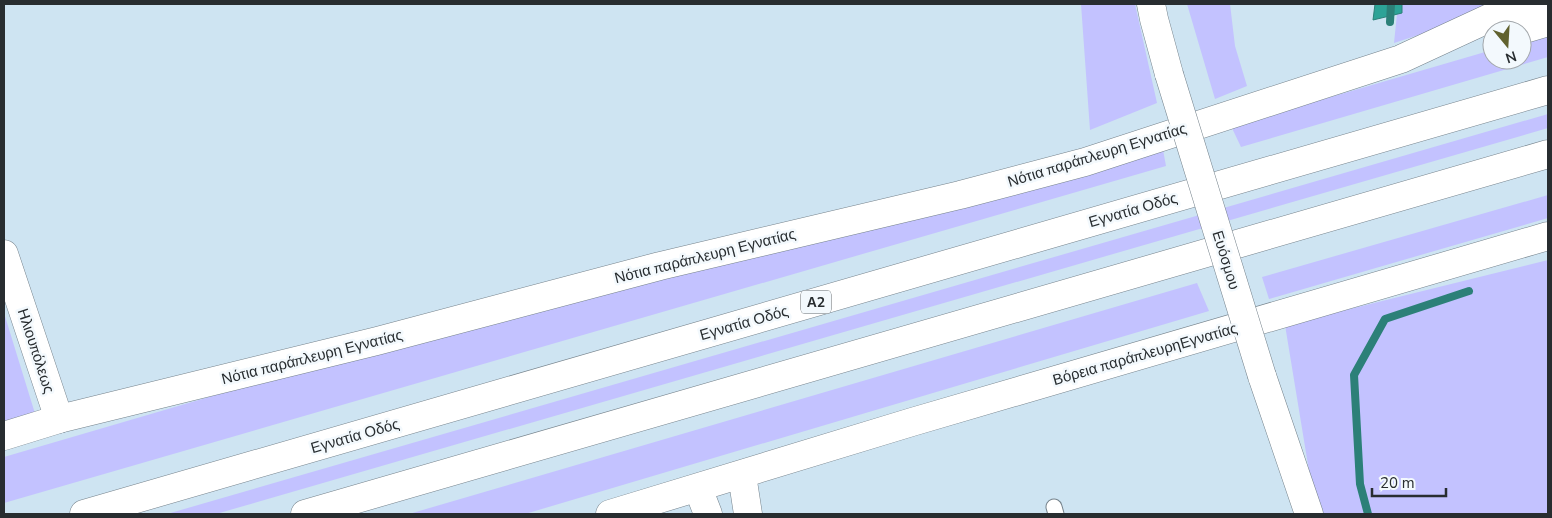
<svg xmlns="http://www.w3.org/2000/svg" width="1552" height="518" font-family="'Nunito Sans',sans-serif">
	<rect width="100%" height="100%" fill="#dfedf6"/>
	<!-- built -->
	<path fill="#cee4f2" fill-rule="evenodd" d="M 4,4 L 1548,4 L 1548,514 L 4,514 ZM 1492,30 L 1522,30 L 1522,60 L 1492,60 Z"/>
	<!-- green -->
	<path fill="#c3c2ff" d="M 1081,4 L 1135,4 L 1157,103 L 1090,130 Z
		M 1187,4 L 1230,4 L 1235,46 L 1247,86 L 1215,99 Z
		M 1398,4 L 1513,4 L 1394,43 Z
		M 1548,34 L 1548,57 L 1241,147 L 1231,126 L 1492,50 L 1492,60 L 1522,60 L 1522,41 Z
		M 1548,114 L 1548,128 L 216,514 L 167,514 Z
		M 1161,139 L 1166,166 L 4,503 L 4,457 L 401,341 Z
		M 1548,195 L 1548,218 L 1269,299 L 1262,277 Z
		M 1548,260 L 1548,514 L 1324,514 L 1310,477 L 1285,325 Z
		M 1197,283 L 1209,311 L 525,514 L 409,514 Z
		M 4,313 L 37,420 L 4,430 Z"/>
	<!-- water -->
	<path fill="#2da397" stroke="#2c8078" d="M 1375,4 L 1402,4 L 1402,13 L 1373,20 Z"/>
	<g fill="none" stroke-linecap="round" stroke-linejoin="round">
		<!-- stream -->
		<path stroke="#2c8078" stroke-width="8" d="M 1390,22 L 1391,4
			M 1368,514 L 1360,484 L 1354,375 L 1385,319 L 1469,291"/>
		<defs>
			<path id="service" d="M 1054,507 L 1056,514"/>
			<path id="minor" d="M 4,254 L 59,419"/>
			<path id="tertiary" d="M 1521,30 L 1548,22
				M 4,436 L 59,419 L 377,341 L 660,266 L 960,195 L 1085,162 L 1401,59 L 1496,15 L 1535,4
				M 742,475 L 748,514
				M 698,488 L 708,514
				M 610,514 L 912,422 L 1548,236"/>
			<path id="secondary" d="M 1151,4 L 1154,19 L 1169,74
				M 1262,376 L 1309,514"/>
			<path id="motorway" d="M 84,514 L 1548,90
				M 305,514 L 1548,154"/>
		</defs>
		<!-- service casing -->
		<use href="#service" stroke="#75828b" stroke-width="17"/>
		<!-- minor casing -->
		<use href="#minor" stroke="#75828b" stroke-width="29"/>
		<!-- tertiary casing -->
		<use href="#tertiary" stroke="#75828b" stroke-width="29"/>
		<!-- secondary casing -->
		<use href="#secondary" stroke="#75828b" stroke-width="29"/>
		<!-- motorway casing -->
		<use href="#motorway" stroke="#75828b" stroke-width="29"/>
		<!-- service -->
		<use href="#service" stroke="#fff" stroke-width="15"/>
		<!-- minor -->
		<use href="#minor" stroke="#fff" stroke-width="28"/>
		<!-- tertiary -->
		<use href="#tertiary" stroke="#fff" stroke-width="28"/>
		<!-- secondary -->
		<use href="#secondary" stroke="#fff" stroke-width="28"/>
		<!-- motorway -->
		<use href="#motorway" stroke="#fff" stroke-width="28"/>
		<defs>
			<path id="secondary-bridge" d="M 1169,74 L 1262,376"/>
		</defs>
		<!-- secondary-bridge casing -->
		<use href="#secondary-bridge" stroke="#75828b" stroke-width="29" stroke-linecap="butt"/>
		<!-- secondary-bridge -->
		<use href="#secondary-bridge" stroke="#fff" stroke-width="28"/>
	</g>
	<g text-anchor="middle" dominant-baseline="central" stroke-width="5" stroke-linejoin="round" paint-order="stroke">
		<!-- shield labels -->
		<rect fill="#f3f9fd" stroke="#656a6e" stroke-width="1" x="801" y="290.5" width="30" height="23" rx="4"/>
		<g font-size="14" font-weight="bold" fill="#282d30">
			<text x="816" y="302">Α2</text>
		</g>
		<!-- street labels -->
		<g font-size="15" fill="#282d30" stroke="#f3f9fd">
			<text transform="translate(1097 155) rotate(-17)">Νότια παράπλευρη Εγνατίας</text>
			<text transform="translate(1133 210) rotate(-16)">Εγνατία Οδός</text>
			<text transform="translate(705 256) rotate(-14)">Νότια παράπλευρη Εγνατίας</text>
			<text transform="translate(1226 260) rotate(73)">Ευόσμου</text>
			<text transform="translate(744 323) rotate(-16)">Εγνατία Οδός</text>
			<text transform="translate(36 351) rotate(72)">Ηλιουπόλεως</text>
			<text transform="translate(1145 354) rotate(-16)">Βόρεια παράπλευρηΕγνατίας</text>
			<text transform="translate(312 357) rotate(-14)">Νότια παράπλευρη Εγνατίας</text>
			<text transform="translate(355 436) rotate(-16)">Εγνατία Οδός</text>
		</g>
	</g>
	<!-- border -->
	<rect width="1552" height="518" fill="none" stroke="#282d30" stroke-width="10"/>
	<!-- north arrow -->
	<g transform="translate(1507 45) rotate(162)"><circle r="24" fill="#f3f9fd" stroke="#a2a7ab"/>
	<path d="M0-4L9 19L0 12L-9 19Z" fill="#61622f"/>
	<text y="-8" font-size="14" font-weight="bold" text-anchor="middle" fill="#282d30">N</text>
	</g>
	<!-- scale -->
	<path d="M1372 488v8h74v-8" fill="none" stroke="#282d30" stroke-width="2.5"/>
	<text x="1380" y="488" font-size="15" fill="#282d30" stroke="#f3f9fd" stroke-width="4" paint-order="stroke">20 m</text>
</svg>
